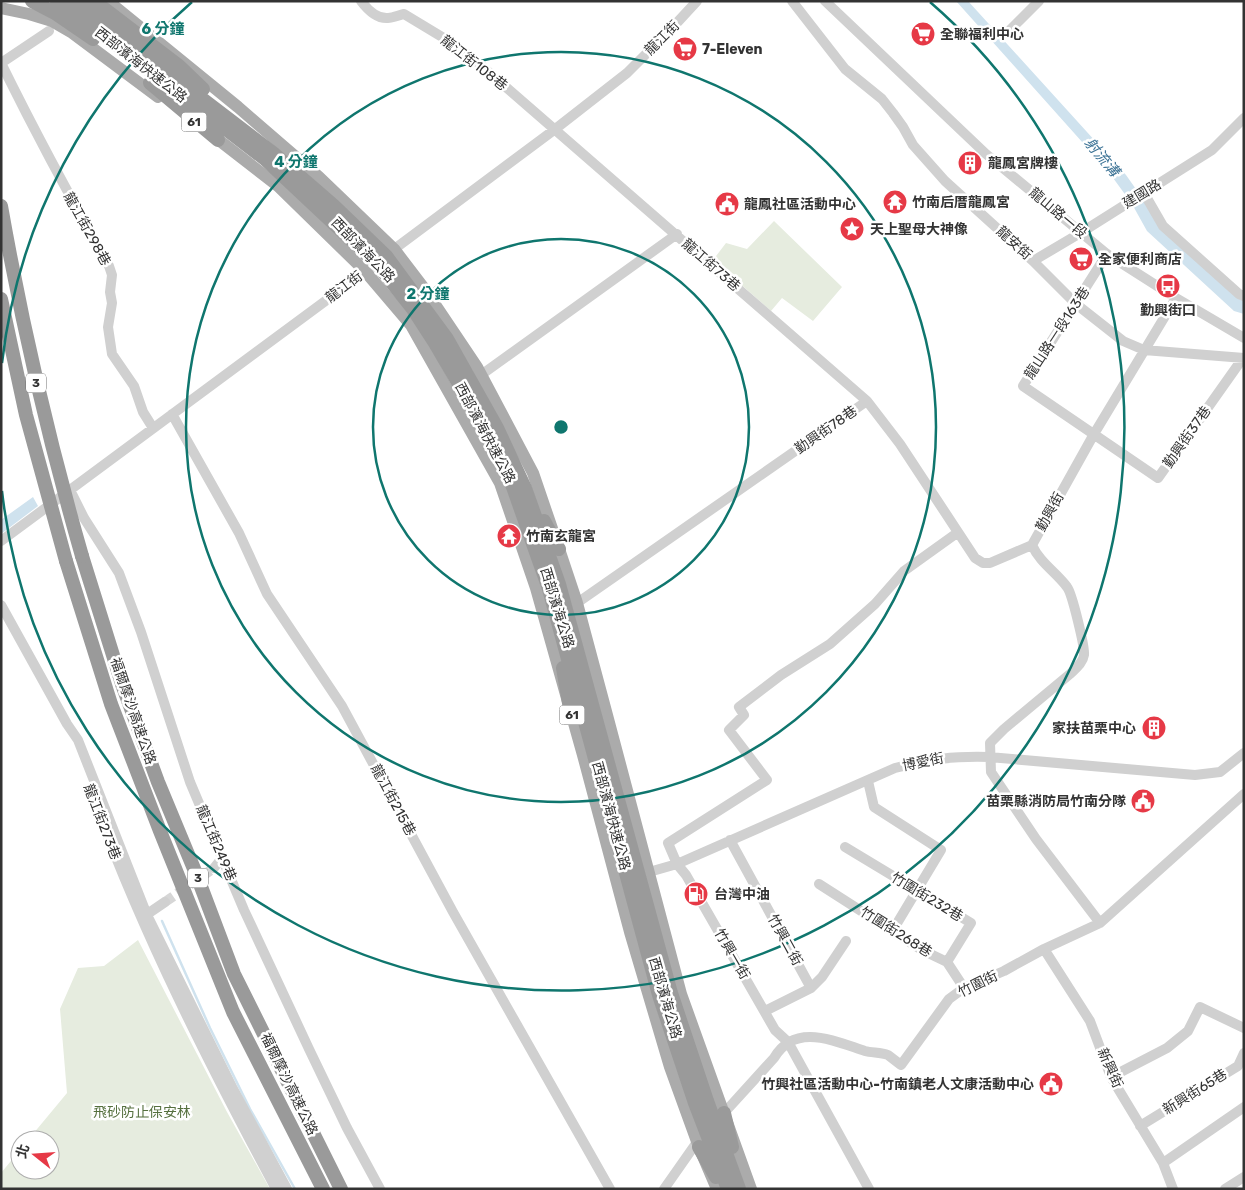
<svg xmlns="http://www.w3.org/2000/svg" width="1245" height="1190" font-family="Rubik,'Noto Sans TC',sans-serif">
	<rect width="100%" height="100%" fill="#fff"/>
	<!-- green -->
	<path fill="#e6ecdf" d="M 774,221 L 842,287 L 813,321 L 782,298 L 771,311 L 713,260 L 726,243 L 747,249 Z
		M 138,940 L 227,1112 L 270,1189 L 1,1189 L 1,1173 L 20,1150 L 20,1170 L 50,1170 L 50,1140 L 28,1140 L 67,1093 L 60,1009 L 78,968 L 104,966 Z"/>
	<!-- water -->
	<path fill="#cfe2ee" d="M 956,1 L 968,1 L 1126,175 L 1169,236 L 1244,300 L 1244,314 L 1234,311 L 1147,231 L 1132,204 L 1108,171 Z
		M 33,497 L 38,506 L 1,534 L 1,520 Z"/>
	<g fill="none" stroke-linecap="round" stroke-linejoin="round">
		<!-- stream -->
		<path stroke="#cfe2ee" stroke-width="2.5" d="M 162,921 L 210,1028 L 250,1109 L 295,1189"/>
		<!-- minor-tunnel -->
		<path stroke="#d6d6d6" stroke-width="10" stroke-dasharray="10 5" stroke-linecap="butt" d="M 165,902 L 214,868"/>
		<!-- minor -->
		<path stroke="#d0d0d0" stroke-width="10" d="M 361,1 C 367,9 377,19 388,18 C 393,18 399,15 404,14 L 457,46 L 477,62 L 867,401
			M 792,1 L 845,69 L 882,99 L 893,113 L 903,127 L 913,145 L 945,181 L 1033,261 L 1076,304 L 1123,341 L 1144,350 L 1244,358
			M 825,1 L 986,154 L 1107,254 L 1176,298 L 1244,338
			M 1007,33 L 1039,1
			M 1,63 C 35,132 71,199 109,266 L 112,275 L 110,292 L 112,303 L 108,327 L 112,354 L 134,386 L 143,412 L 153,428
			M 1,63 L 49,31
			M 1144,193 L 1163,226 L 1239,294 L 1244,296
			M 389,253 L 554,130 L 627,73 L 673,27 L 697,1
			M 1107,254 L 1023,386 L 1158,478 L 1243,358
			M 1033,261 L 1082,232 L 1212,150 L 1244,118
			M 481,375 L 677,234
			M 172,414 L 239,533 L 267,594 L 342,706 L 453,912 L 610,1189
			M 70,490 L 84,518 L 119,573 L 141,632 L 190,782 L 244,910 L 309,1049 L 347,1128 L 380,1189
			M 1,541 L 370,268
			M 1032,545 C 1040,563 1056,572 1067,587 C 1072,593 1085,647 1084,655 C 1083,663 1075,669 1070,674 L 1004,729 L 990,743 L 991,772 L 1036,839 L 1100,923
			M 1032,545 L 1094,434 L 1176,298
			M 577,603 L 867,401 L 900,444 L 975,558 L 983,563 L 990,563 L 1032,545
			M 1,605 L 67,724 L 78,740 L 147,915 L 233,1089 L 287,1189
			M 868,781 L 874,807 L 941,850 L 893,930
			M 96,806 C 145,938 209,1064 276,1189
			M 730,840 L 811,988
			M 845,847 L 971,923 L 947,962
			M 214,868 L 222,858
			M 642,874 L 677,864 L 895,768 C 931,759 953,756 989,757 L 1195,775 L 1220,772 L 1244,753
			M 819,884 L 922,950 L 947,962 L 964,988
			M 143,917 L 165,902
			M 1044,949 L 1090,1021 L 1111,1077 L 1163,1163 L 1173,1189
			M 765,1011 L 811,988 L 822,977 L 846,941
			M 1111,1077 L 1167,1048 L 1188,1031 L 1200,1007 L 1244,1028
			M 724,1113 L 774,1058 C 795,1022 834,1041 865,1051 C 872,1053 881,1052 888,1055 C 892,1058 897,1062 901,1065 L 949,999 L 964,988 L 1004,971 L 1044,949 L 1100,923 L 1244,794
			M 1140,1126 L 1238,1066 L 1244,1053
			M 1163,1163 L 1244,1107
			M 664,1189 L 697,1142
			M 869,1189 L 788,1042 L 775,1030 L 686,875 L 677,864 L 668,843 L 767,780 L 729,730 L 744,715 L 739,707 L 781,675 L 830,644 L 875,604 L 904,571 L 957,533
			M 1225,1189 L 1244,1177"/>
		<!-- major -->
		<path stroke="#ababab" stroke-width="12" d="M 108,1 L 238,107 L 319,177 L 394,249 L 426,291 L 477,367 L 533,473 L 559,549 L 577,603 L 607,715 L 681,994 L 751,1189
			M 1,8 L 29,14 L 52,21 L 71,32 L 158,97
			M 211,134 L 278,186 L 365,271 L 411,325 L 500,483 L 536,588 L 583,755 L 630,932 L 670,1067 L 699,1147 L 717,1189"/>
		<!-- highway -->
		<path stroke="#9a9a9a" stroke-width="14" d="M 32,1 L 55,13 L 93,39
			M 57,1 L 95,28 L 265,159 L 377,264 L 413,309 L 435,343 L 488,434 L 513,487 L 549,589 L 659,995 L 695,1103 L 728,1189
			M 74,1 L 273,153 L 334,206 L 386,256 L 447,339 L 497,428 L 525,488 L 559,584 L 671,993 L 707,1101 L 739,1189
			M 94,1 L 179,66 L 203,89
			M 150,83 L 218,140
			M 544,521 L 559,549
			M 82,556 L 122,684 L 158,782 L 197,876 L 234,974 L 341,1189
			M 66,561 L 111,704 L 160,831 L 233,1012 L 323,1189
			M 563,668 L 569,703
			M 724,1113 L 732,1147
			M 699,1147 L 716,1177"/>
		<!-- highway-bridge -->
		<path stroke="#9a9a9a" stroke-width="14" d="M 1,206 C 22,325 49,441 82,556
			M 1,299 L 26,415 L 66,561"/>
	</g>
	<!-- distance rings -->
	<g fill="none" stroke="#0f766e" stroke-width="2.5">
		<circle cx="561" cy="427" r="188"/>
		<circle cx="561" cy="427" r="375"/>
		<path d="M2 363A563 563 0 0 1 192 2M930 2A563 563 0 1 1 2 491"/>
	</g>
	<!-- icons -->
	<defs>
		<symbol id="supermarket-disc" viewBox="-11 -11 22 22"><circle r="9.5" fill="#e63946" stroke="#fff"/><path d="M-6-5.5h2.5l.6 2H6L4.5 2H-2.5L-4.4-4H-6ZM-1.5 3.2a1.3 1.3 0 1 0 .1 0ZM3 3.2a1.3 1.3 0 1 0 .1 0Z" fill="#fff"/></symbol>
		<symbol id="building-disc" viewBox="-11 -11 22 22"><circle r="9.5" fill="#e63946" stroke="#fff"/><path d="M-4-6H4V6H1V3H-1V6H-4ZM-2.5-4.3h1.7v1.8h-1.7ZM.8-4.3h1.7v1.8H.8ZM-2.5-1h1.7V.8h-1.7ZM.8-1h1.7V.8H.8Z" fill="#fff"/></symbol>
		<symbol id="temple-disc" viewBox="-11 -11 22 22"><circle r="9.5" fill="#e63946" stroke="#fff"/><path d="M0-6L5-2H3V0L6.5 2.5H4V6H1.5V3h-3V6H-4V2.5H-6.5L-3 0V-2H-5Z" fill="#fff"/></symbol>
		<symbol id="civic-disc" viewBox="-11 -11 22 22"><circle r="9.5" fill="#e63946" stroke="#fff"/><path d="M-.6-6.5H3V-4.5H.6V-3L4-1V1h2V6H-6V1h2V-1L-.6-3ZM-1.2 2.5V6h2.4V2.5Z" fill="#fff"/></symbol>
		<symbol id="sight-disc" viewBox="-11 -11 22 22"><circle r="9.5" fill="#e63946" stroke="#fff"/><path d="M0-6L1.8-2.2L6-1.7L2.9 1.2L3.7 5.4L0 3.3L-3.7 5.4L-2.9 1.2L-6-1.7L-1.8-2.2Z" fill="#fff"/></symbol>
		<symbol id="bus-disc" viewBox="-11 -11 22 22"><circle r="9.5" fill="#e63946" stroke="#fff"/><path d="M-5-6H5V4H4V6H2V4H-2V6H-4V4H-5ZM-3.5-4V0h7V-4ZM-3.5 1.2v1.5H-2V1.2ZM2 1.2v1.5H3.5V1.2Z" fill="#fff"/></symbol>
		<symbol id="fuel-disc" viewBox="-11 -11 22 22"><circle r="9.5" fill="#e63946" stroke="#fff"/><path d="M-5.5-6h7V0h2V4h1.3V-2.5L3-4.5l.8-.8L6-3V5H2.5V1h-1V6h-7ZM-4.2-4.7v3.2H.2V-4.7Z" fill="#fff"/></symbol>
	</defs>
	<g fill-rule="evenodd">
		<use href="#supermarket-disc" x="909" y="20" width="28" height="28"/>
		<use href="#supermarket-disc" x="671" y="35" width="28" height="28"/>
		<use href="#building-disc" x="956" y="149" width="28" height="28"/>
		<use href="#temple-disc" x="881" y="188" width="28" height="28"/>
		<use href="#civic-disc" x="713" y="190" width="28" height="28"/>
		<use href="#sight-disc" x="838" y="215" width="28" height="28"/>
		<use href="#supermarket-disc" x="1067" y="245" width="28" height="28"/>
		<use href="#bus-disc" x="1154" y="272" width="28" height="28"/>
		<use href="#temple-disc" x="495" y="522" width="28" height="28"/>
		<use href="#building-disc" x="1140" y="714" width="28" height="28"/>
		<use href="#civic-disc" x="1129" y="787" width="28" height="28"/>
		<use href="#fuel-disc" x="682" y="880" width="28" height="28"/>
		<use href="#civic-disc" x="1037" y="1070" width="28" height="28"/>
	</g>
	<g text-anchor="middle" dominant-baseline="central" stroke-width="5" stroke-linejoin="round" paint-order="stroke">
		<!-- shield labels -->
		<g fill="#fff" stroke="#707070" stroke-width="1">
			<rect x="181.5" y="112.5" width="25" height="19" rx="4"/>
			<rect x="26" y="373.5" width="20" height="19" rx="4"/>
			<rect x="559.5" y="705.5" width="25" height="19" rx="4"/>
			<rect x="188" y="868.5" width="20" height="19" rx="4"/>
		</g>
		<g font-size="12" font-weight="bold" fill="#333">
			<text x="194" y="122">61</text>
			<text x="36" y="383">3</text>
			<text x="572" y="715">61</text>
			<text x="198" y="878">3</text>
		</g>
		<!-- poi labels -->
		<g font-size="14" font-weight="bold" fill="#333" stroke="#fff" text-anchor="start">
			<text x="940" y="34">全聯福利中心</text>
			<text x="702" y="49">7-Eleven</text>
			<text x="988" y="163">龍鳳宮牌樓</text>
			<text x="912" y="202">竹南后厝龍鳳宮</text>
			<text x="744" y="204">龍鳳社區活動中心</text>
			<text x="870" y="229">天上聖母大神像</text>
			<text x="1098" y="259">全家便利商店</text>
			<text x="1168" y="310" text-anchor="middle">勤興街口</text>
			<text x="526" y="536">竹南玄龍宮</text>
			<text x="1136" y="728" text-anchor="end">家扶苗栗中心</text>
			<text x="1126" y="801" text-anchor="end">苗栗縣消防局竹南分隊</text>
			<text x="714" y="894">台灣中油</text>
			<text x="1034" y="1084" text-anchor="end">竹興社區活動中心-竹南鎮老人文康活動中心</text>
		</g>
		<!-- street labels -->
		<g font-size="14" fill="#333" stroke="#fff">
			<text transform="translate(662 38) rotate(-45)">龍江街</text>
			<text transform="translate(474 63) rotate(38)">龍江街108巷</text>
			<text transform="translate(141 65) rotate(38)">西部濱海快速公路</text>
			<text transform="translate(1142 194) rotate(-31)">建國路</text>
			<text transform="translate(1058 213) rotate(40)">龍山路一段</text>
			<text transform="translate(87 229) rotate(61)">龍江街298巷</text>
			<text transform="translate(1014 243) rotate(42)">龍安街</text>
			<text transform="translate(363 250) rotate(46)">西部濱海公路</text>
			<text transform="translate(711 265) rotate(41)">龍江街73巷</text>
			<text transform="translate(344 287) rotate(-37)">龍江街</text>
			<text transform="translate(1057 333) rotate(-57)">龍山路一段163巷</text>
			<text transform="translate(826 430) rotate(-35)">勤興街78巷</text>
			<text transform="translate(485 433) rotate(62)">西部濱海快速公路</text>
			<text transform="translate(1187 437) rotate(-55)">勤興街37巷</text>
			<text transform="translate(1050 512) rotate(-61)">勤興街</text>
			<text transform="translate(557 608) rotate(73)">西部濱海公路</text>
			<text transform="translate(133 711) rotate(71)">福爾摩沙高速公路</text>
			<text transform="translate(923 762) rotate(-11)">博愛街</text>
			<text transform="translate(393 800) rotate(62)">龍江街215巷</text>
			<text transform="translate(611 816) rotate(75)">西部濱海快速公路</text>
			<text transform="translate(102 822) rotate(69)">龍江街273巷</text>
			<text transform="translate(216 843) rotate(67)">龍江街249巷</text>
			<text transform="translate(927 897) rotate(31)">竹圍街232巷</text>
			<text transform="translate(896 932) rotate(32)">竹圍街268巷</text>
			<text transform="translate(785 940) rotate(61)">竹興二街</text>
			<text transform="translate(732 954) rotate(60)">竹興一街</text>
			<text transform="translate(978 984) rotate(-26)">竹圍街</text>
			<text transform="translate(665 998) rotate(74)">西部濱海公路</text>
			<text transform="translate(1110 1068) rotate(66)">新興街</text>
			<text transform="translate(289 1084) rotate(64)">福爾摩沙高速公路</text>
			<text transform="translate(1195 1092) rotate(-32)">新興街65巷</text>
		</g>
		<!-- park labels -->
		<g font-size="14" fill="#56703f" stroke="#fff">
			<text x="142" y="1112">飛砂防止保安林</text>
		</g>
		<!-- water labels -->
		<g font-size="15" font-style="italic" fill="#3f7597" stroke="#fff">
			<text transform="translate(1102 157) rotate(50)">射流溝</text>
		</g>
	</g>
	<circle cx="561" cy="427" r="8" fill="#0f766e" stroke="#fff" stroke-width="2.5"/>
	<g font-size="15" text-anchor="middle" font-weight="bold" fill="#0f766e" stroke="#fff" stroke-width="5" stroke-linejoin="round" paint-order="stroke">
		<text x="163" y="34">6 分鐘</text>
		<text x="296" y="167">4 分鐘</text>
		<text x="428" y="299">2 分鐘</text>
	</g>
	<!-- border -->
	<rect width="1245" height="1190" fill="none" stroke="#333333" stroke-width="5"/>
	<!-- north arrow -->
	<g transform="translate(35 1155) rotate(287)"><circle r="24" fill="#ffffff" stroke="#adadad"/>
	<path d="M0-4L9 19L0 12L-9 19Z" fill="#e63946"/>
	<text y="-8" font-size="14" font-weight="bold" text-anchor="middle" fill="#333333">北</text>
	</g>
</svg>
